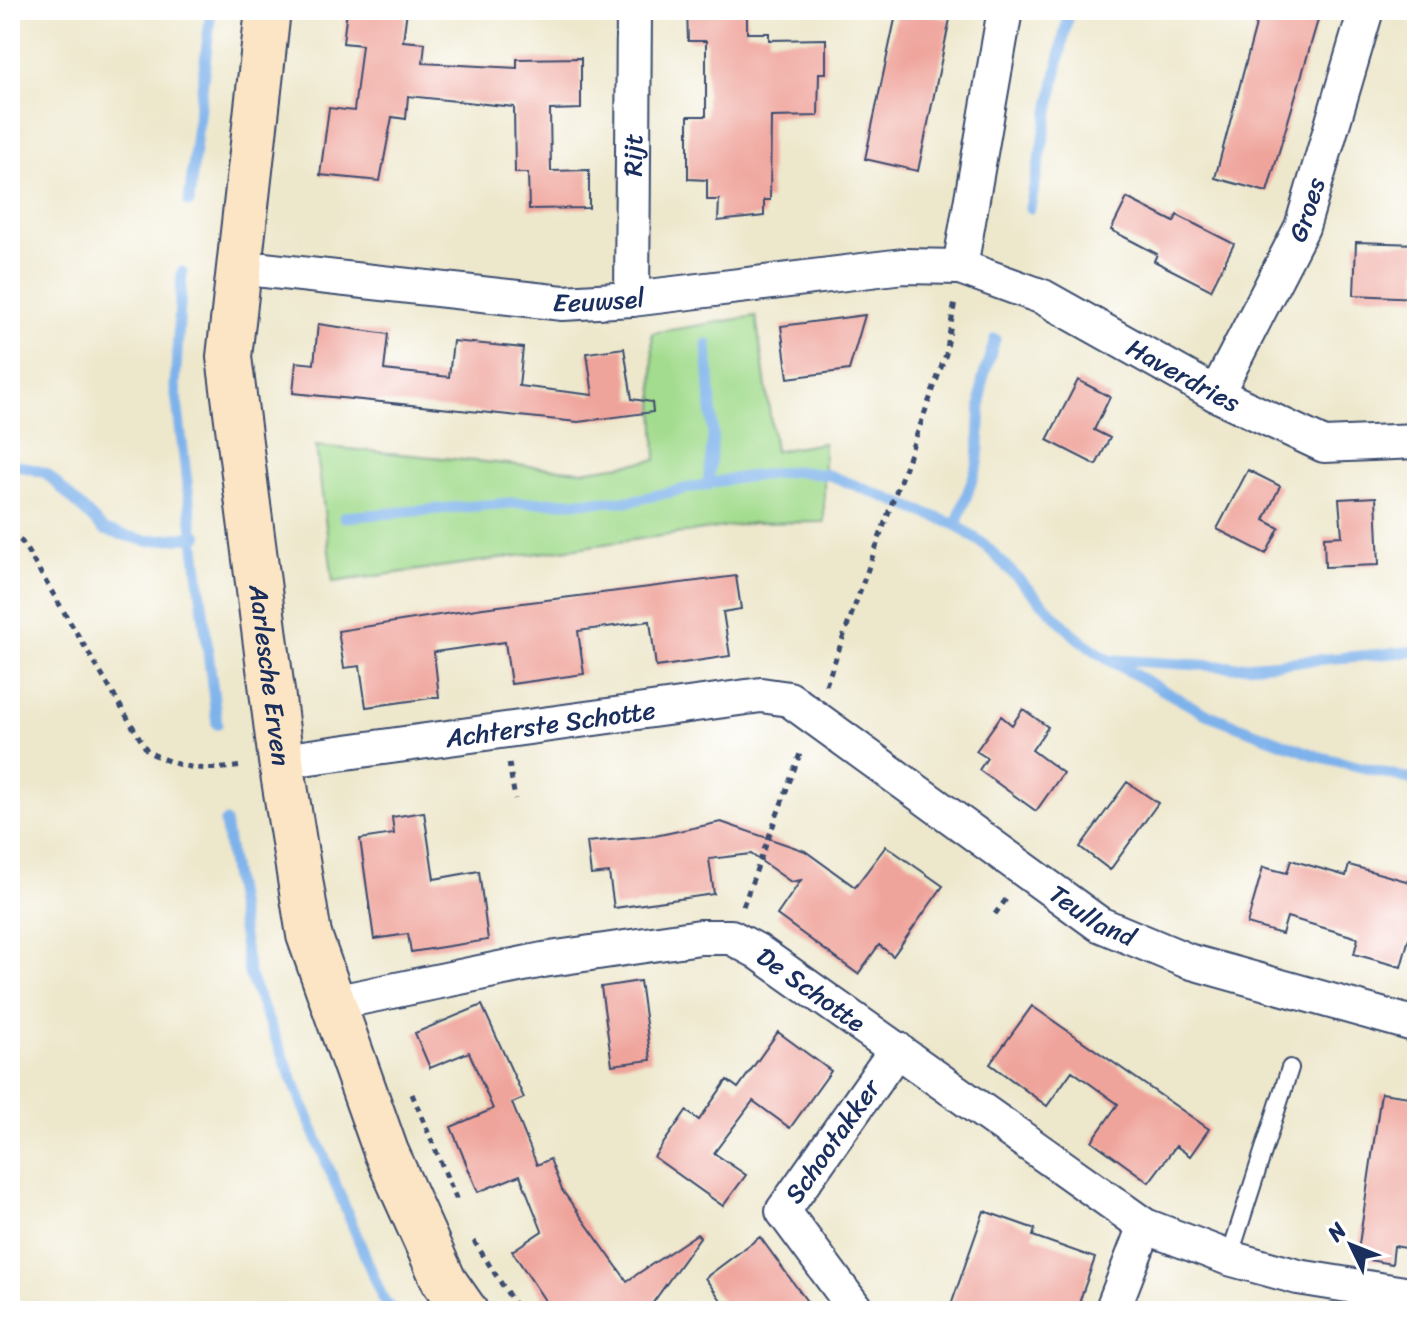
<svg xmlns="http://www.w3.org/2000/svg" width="1427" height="1321" font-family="Sriracha,sans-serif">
	<rect width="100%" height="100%" fill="#fff"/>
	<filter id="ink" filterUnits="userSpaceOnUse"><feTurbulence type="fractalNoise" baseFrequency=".0125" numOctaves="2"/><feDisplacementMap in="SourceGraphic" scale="16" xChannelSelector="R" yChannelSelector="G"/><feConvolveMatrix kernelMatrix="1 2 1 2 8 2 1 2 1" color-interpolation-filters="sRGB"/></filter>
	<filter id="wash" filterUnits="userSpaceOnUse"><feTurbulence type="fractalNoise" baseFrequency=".006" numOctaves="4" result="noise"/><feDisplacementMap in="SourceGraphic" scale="32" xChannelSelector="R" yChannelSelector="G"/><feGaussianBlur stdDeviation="1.8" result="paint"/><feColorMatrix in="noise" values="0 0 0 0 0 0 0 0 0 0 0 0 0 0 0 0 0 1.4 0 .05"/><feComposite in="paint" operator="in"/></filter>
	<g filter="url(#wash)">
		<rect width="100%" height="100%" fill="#ede7cb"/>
		<!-- green -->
		<path fill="#a3dc8e" stroke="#5f8676" stroke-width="2" d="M 756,316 L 775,451 L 824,443 L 824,522 L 754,523 L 333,582 L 316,446 L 581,471 L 656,460 L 652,333 Z"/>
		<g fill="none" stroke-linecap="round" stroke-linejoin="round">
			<!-- stream -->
			<path stroke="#7eb2eb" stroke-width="11" d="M 189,202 L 211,10
				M 1030,208 L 1069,10
				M 182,272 L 175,386 L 217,724
				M 707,344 L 713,436 L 708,485
				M 10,463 L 46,473 L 104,530 L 147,541 L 198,536
				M 344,517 L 510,503 L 630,501 L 730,479 L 794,471 L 829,475 L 956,525 L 985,545 L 1075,636 L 1107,659 L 1204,713 L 1317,756 L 1417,781
				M 956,525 L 978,464 L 982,382 L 995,339
				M 1115,660 L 1234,667 L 1417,651
				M 225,822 L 249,974 L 382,1297 L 392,1311"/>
		</g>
		<g id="blocks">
			<!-- building -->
			<path fill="#efa49b" d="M 347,10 L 407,10 L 403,41 L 425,43 L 423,63 L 517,68 L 517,59 L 581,58 L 581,109 L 550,110 L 551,171 L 589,170 L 589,208 L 529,209 L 528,173 L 515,173 L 514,107 L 408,96 L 406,119 L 392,117 L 380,181 L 320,175 L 329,108 L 354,111 L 362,45 L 343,43 Z
				M 687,10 L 747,10 L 747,33 L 769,33 L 769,40 L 826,39 L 826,73 L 819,73 L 818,116 L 771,117 L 770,200 L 764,200 L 764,216 L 718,221 L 719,200 L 707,200 L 707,180 L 688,179 L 688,116 L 706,116 L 706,41 L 688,41 Z
				M 897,10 L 950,19 L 918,171 L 865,159 Z
				M 1260,10 L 1321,10 L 1267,192 L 1215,178 Z
				M 1127,198 L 1174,222 L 1177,215 L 1234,244 L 1211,290 L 1154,261 L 1157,254 L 1111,230 Z
				M 1356,242 L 1417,244 L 1417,298 L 1354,295 Z
				M 865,315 L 849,370 L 788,378 L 781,326 Z
				M 318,324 L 388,334 L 384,370 L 449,377 L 453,341 L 523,348 L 519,386 L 593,395 L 587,353 L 624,348 L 632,399 L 652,402 L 653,412 L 578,422 L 293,393 L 296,362 L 314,364 Z
				M 1078,380 L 1110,397 L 1094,430 L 1110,438 L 1096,465 L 1047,440 Z
				M 1248,470 L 1280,486 L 1264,520 L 1279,528 L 1266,554 L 1217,529 Z
				M 1376,497 L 1379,565 L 1325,567 L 1324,537 L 1342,536 L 1339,499 Z
				M 736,576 L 741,609 L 723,612 L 730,656 L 656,667 L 650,621 L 578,631 L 584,674 L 511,684 L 505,642 L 434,652 L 439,697 L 366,707 L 360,666 L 344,668 L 338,631 L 483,608 Z
				M 1023,709 L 1048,727 L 1032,750 L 1063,773 L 1036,811 L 979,770 L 987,758 L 976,751 L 1001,716 L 1012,725 Z
				M 1127,782 L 1158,803 L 1110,870 L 1080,847 Z
				M 424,812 L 434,879 L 479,871 L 488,940 L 411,952 L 408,934 L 374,939 L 360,839 L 394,834 L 392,817 Z
				M 721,822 L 805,851 L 855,887 L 886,846 L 943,886 L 893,956 L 879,945 L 858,974 L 777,915 L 801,880 L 791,882 L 751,854 L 709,859 L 714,894 L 679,899 L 614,908 L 609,873 L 591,875 L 587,842 L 655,836 Z
				M 1291,860 L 1346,876 L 1349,865 L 1417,884 L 1417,941 L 1409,938 L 1401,967 L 1354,954 L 1358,938 L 1287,917 L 1282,934 L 1247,924 L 1263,867 L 1287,873 Z
				M 640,981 L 651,1060 L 612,1065 L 601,987 Z
				M 482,1005 L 524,1098 L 512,1103 L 537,1165 L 550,1159 L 562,1190 L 627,1281 L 697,1234 L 700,1237 L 647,1311 L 552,1311 L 512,1251 L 542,1231 L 520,1175 L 478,1192 L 451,1127 L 493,1109 L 469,1052 L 430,1068 L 415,1033 Z
				M 1032,1006 L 1209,1129 L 1190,1156 L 1176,1146 L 1149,1182 L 1092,1141 L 1118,1104 L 1072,1071 L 1047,1106 L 990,1064 Z
				M 778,1032 L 831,1071 L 790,1128 L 753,1101 L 714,1153 L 746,1175 L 723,1206 L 654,1157 L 686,1111 L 699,1120 L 727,1080 L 738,1088 Z
				M 1381,1093 L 1417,1098 L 1417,1250 L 1394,1246 L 1392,1264 L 1357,1258 Z
				M 984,1211 L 1035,1229 L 1033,1236 L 1095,1258 L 1076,1311 L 949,1311 Z
				M 760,1237 L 795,1285 L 814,1311 L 729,1311 L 705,1278 Z"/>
		</g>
	</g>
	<g filter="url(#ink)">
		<use href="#blocks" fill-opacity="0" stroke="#3a4b6e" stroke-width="2"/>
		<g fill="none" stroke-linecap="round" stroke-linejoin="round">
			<defs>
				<path id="lane" d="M 1229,1258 L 1290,1068"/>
				<g id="street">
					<path id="s1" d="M 237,267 L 563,303 L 632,299 L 903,266 L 960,267 L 1043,297 L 1216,394 L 1324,445 L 1417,441"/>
					<path d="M 960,267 L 1005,10"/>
					<path id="s2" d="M 632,299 L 634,10"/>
					<path id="s3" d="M 1216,394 L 1302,227 L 1366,10"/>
					<path id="s4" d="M 281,761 L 761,695 L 789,699 L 1099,924 L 1188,961 L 1417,1025"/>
					<path id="s5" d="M 333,1003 L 543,960 L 700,937 L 731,937 L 757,951 L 1145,1226 L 1229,1258 L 1298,1277 L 1417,1296"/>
					<path id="s6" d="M 857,1311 L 783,1211 L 897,1049"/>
					<path d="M 1112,1311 L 1145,1226"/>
				</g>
				<g id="secondary">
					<path id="s7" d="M 268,10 L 229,357 L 281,761 L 309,935 L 386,1152 L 444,1281 L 465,1311"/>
				</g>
			</defs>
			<!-- lane casing -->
			<use href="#lane" stroke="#3a4b6e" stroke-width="20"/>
			<!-- street casing -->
			<use href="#street" stroke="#3a4b6e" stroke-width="38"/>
			<!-- secondary casing -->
			<use href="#secondary" stroke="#3a4b6e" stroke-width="48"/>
			<!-- path -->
			<path stroke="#3a4b6e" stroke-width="5" stroke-dasharray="6 6" stroke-linecap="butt" d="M 10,533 L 22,542 L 148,752 C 185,770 203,771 243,766
				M 826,685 L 946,354 L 955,301
				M 509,763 L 515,799
				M 743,906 L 801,751
				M 995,914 L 1007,898
				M 412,1094 L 458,1203
				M 474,1241 L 519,1311"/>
			<!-- lane -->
			<use href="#lane" stroke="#fff" stroke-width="16"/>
			<!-- street -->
			<use href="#street" stroke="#fff" stroke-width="34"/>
			<!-- secondary -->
			<use href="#secondary" stroke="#fce5c4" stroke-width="44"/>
		</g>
	</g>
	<g text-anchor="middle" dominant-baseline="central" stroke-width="6" stroke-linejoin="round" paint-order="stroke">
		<!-- street labels -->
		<g font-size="26" fill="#1b2f5e" stroke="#fff">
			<text stroke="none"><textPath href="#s2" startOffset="144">Rijt</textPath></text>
			<text stroke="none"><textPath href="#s3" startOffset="206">Groes</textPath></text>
			<text stroke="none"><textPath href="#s1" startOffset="364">Eeuwsel</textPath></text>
			<text stroke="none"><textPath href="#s1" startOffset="976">Haverdries</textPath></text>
			<text stroke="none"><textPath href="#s7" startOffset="670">Aarlesche Erven</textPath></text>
			<text stroke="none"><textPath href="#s4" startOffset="272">Achterste Schotte</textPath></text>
			<text stroke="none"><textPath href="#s4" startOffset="886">Teulland</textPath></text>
			<text stroke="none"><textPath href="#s5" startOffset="500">De Schotte</textPath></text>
			<text stroke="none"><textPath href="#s6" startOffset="210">Schootakker</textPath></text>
		</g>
	</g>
	<!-- margin -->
	<rect width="1427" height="1321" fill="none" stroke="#fff" stroke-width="40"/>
	<!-- north arrow -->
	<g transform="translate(1351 1245) rotate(313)" stroke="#ffffff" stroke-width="6" paint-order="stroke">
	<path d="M0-6L14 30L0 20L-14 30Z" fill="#1b2f5e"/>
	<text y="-12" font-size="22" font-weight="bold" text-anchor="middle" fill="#1b2f5e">N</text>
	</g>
</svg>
